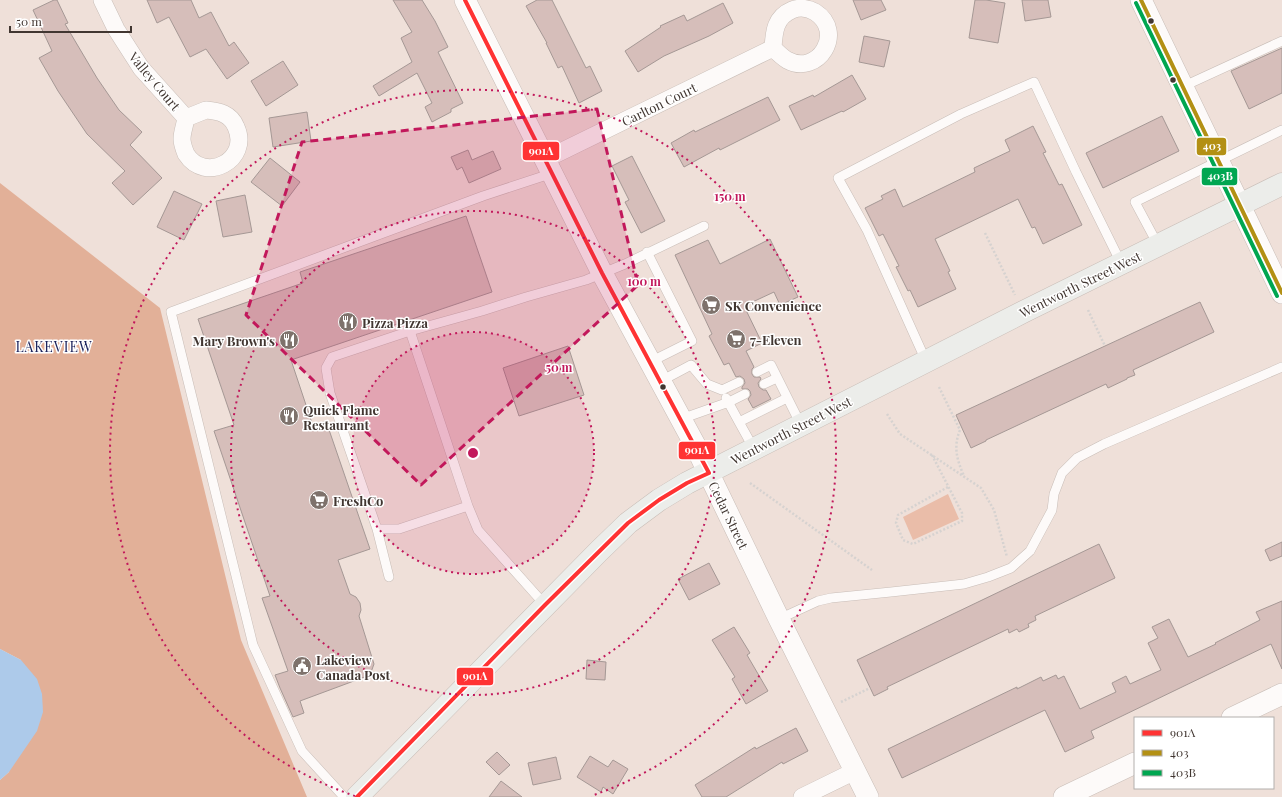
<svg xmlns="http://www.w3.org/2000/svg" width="1282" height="797" font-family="'Playfair Display',serif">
	<rect width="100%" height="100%" fill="#efe0d9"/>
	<!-- green -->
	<path fill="#eabda9" d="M 948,494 L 959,519 L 913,540 L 903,517 Z"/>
	<!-- forest -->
	<path fill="#e2b098" d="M 0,183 L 160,308 L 241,640 L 307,797 L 0,797 L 0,780 L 9,772 L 21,660 L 0,649 Z"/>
	<!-- water -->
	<path fill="#adcaea" d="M 0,649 L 21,660 L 37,679 L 42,694 L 43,712 L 37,731 L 9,772 L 0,780 Z"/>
	<!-- building -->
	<path fill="#d6beba" stroke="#a59895" d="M 54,0 L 57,0 L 68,23 L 65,24 L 97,78 L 119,110 L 142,132 L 130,145 L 162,178 L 133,205 L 112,183 L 125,171 L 87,134 L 58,91 L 39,58 L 52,51 L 33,10 Z
		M 147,0 L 191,0 L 199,18 L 211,12 L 229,46 L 234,42 L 249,63 L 227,79 L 206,49 L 190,57 L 169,17 L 157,23 Z
		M 393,0 L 422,0 L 435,21 L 448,47 L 438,52 L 463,103 L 451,109 L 451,112 L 432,122 L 425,107 L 432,103 L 417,73 L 379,96 L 373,86 L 412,62 L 401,38 L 412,32 Z
		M 537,0 L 552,0 L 586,68 L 590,66 L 602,91 L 579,103 L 562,66 L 558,68 L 546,43 L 547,43 L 526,6 Z
		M 853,0 L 881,0 L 886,10 L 861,20 Z
		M 975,0 L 986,0 L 1005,3 L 998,43 L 969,38 Z
		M 1022,0 L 1048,0 L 1051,17 L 1025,21 Z
		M 723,3 L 733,23 L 709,36 L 664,56 L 638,72 L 625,51 L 661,27 L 660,26 L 684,15 L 687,21 Z
		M 864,36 L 890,41 L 884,67 L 859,62 Z
		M 1282,48 L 1282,93 L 1249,109 L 1231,71 Z
		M 283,61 L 298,85 L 266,106 L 251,81 Z
		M 852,75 L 866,99 L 843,112 L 842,111 L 801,130 L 789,106 L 813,95 L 814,97 Z
		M 768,97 L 780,120 L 720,150 L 719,148 L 684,167 L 671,143 L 694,130 L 695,132 Z
		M 307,112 L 311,141 L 273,147 L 269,118 Z
		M 1162,116 L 1179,151 L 1103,188 L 1086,153 Z
		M 1033,126 L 1046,152 L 1043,153 L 1059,185 L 1062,184 L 1082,225 L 1043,244 L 1035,227 L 1032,228 L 1018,199 L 935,239 L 950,271 L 948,272 L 956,289 L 918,307 L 910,290 L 908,291 L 896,267 L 899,266 L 883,234 L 879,236 L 865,208 L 883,199 L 881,196 L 895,189 L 903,207 L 975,172 L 974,168 L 1010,151 L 1005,140 Z
		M 468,150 L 472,160 L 493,151 L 501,169 L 469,183 L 462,167 L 457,170 L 451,157 Z
		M 632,156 L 665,221 L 641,233 L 625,202 L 629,200 L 612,166 Z
		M 270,158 L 300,182 L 282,206 L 251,182 Z
		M 174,191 L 202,204 L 184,240 L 157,227 Z
		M 245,195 L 252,232 L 223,237 L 216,201 Z
		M 466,216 L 492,292 L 291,360 L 313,426 L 326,421 L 370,549 L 338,560 L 350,594 L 356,597 L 360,603 L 361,610 L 359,616 L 374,664 L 370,675 L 300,701 L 304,713 L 293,717 L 280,688 L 275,675 L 288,671 L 262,598 L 270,596 L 214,431 L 234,425 L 198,319 L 303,283 L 300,272 Z
		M 770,239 L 798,297 L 780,305 L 774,292 L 744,306 L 762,343 L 746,351 L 754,367 L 752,369 L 752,374 L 754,377 L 760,377 L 761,379 L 758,383 L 759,387 L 763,390 L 766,390 L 771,399 L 753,408 L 748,399 L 751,395 L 750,391 L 748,389 L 742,389 L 742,387 L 745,383 L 744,379 L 740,376 L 736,377 L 729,363 L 724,365 L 709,336 L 712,334 L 675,255 L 708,240 L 720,264 Z
		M 1200,302 L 1214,332 L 1133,370 L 1135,375 L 1127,378 L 1127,379 L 1108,388 L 1106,384 L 986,440 L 986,441 L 971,448 L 956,415 Z
		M 568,346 L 584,395 L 519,416 L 503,368 Z
		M 1282,542 L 1282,556 L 1270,561 L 1265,550 Z
		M 1099,544 L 1115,578 L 1035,616 L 1036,620 L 1028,624 L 1029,627 L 1019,632 L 1017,629 L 1009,633 L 1008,629 L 887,687 L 888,689 L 874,696 L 857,660 Z
		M 709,563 L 720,584 L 689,600 L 678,579 Z
		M 1282,601 L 1282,669 L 1271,644 L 1091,731 L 1094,738 L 1065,752 L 1045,710 L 902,778 L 888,749 L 1017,687 L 1017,689 L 1041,677 L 1043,681 L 1056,675 L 1058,679 L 1064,676 L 1080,709 L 1116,692 L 1112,683 L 1126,676 L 1130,684 L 1161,670 L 1148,643 L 1158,638 L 1152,627 L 1169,619 L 1188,657 L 1216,644 L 1215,643 L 1260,620 L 1256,612 Z
		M 734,627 L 750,653 L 747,655 L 768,691 L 746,704 L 732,679 L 735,677 L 712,640 Z
		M 587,660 L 606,662 L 605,680 L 586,679 Z
		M 796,728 L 808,751 L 783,764 L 782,762 L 726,797 L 702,797 L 695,785 L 755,747 L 756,749 Z
		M 497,752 L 510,765 L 499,775 L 486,762 Z
		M 590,756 L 608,767 L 613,760 L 628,769 L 613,794 L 603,787 L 601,792 L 577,777 Z
		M 556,757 L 561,779 L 533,785 L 528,763 Z
		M 501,781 L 522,797 L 489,797 Z"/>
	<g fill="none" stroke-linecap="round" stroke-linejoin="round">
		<defs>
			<path id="service" d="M 1182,87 L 1282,41
				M 1158,245 L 1135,202 L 1282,130
				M 647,252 L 692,341 L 650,362
				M 410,331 L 468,506
				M 926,361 L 867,230 L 838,178 L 961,114 L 1034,82 L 1076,172 L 1121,263
				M 757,372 L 771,365 L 801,425
				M 661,381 L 691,365 L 707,384 L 722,390 L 739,382
				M 764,384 L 777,378
				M 726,398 L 739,422
				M 681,419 L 729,402 L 745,394
				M 754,449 L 739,422 L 787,398
				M 377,529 L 389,577
				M 545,605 L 478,530 L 468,506 L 399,529 L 377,529 L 330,393 L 326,368 L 332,357 L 410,331 L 482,311 L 526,297 L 586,280 L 625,264 L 704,226
				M 779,619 L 818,601 L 831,598 L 891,592 L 964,584 L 988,577 L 1011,568 L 1030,551 L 1052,510 L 1054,494 L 1062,473 L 1077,458 L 1104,444 L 1282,367
				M 344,797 L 302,751 L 253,645 L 171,312 L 483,196 L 553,173"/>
			<path id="minor" d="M 102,0 L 116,29 L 141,68 L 186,118
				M 206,110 C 219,111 231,114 236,127 C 251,160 205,184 186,154 C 184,149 182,144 182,139 C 182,132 185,125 186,118 Z
				M 546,159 L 773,48 C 777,52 782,57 787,60 C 818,77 846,32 815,12 C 808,8 799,7 792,10 C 775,17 774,32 773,48
				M 802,797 L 855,771"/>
			<path id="tertiary" d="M 465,0 L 602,273 L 695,445 L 779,619 L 868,797
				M 1141,0 L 1282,293
				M 1232,718 L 1282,694
				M 1064,797 L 1135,763"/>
			<path id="secondary" d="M 357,797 L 599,551 L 628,523 L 659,500 L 687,483 L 1023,312 L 1282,184"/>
		</defs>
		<!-- service casing -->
		<use href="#service" stroke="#c8bdb7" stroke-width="10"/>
		<!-- minor casing -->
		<use href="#minor" stroke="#c8bdb7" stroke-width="18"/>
		<!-- tertiary casing -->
		<use href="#tertiary" stroke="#c8bdb7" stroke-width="22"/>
		<!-- secondary casing -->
		<use href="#secondary" stroke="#c8bdb7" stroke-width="23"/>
		<!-- path -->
		<path stroke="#d6d2d0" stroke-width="2.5" stroke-dasharray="2 2" stroke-linecap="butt" d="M 985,233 L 1015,295
			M 1088,310 L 1105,346
			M 939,387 L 960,430 C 953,447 957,460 964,476
			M 887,414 L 900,434 L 981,488 L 994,510 L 1007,557
			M 932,455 L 962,513 L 962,521 L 913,544 L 903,540 L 896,523 L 898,515 L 948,487
			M 750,483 L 872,570
			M 841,702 L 870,688"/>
		<!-- service -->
		<use href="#service" stroke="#fdfaf9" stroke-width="9"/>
		<!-- minor -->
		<use href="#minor" stroke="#fdfaf9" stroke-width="17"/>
		<!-- tertiary -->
		<use href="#tertiary" stroke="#fdfaf9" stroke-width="21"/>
		<!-- secondary -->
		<use href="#secondary" stroke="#ecedea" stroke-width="22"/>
		<defs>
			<path id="bus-1" d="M 357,797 L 545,605 L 628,523 L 659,500 L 687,483 L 709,473 L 602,273 L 465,0"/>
			<path id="bus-2" d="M 1141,0 L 1282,293"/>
			<path id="bus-3" d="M 1136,3 L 1277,296"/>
		</defs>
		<!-- bus-1 casing -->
		<use href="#bus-1" stroke="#fff" stroke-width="7"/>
		<!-- bus-2 casing -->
		<use href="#bus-2" stroke="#fff" stroke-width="7"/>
		<!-- bus-3 casing -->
		<use href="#bus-3" stroke="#fff" stroke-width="7"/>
		<!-- bus-1 -->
		<use href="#bus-1" stroke="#f33" stroke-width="4"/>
		<!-- bus-2 -->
		<use href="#bus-2" stroke="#b39014" stroke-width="4"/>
		<!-- bus-3 -->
		<use href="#bus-3" stroke="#00a651" stroke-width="4"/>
	</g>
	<!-- marked area -->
	<path fill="#c2185b" fill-opacity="0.2" stroke="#c2185b" stroke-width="3" stroke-dasharray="8 5" stroke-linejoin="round" d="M 597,109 L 638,285 L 421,485 L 246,315 L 302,142 Z"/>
	<!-- distance rings -->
	<circle cx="473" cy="453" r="121" fill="#c2185b" fill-opacity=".12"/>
	<g fill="none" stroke="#c2185b" stroke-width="2" stroke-dasharray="2 4">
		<circle cx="473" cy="453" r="121"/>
		<circle cx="473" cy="453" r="242"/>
		<path d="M355 796A363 363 0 1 1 591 796"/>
	</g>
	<!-- icons -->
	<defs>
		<symbol id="supermarket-disc" viewBox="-11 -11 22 22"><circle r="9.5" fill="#7e726c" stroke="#fff"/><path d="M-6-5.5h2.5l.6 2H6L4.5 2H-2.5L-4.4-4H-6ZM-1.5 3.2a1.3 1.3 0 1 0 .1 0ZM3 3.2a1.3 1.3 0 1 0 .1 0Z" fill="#fff"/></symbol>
		<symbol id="restaurant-disc" viewBox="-11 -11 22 22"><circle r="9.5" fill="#7e726c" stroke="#fff"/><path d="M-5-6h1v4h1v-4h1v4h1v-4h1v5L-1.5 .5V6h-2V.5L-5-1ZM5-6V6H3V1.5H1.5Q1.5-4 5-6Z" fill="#fff"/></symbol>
		<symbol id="civic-disc" viewBox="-11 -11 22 22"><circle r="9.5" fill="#7e726c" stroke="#fff"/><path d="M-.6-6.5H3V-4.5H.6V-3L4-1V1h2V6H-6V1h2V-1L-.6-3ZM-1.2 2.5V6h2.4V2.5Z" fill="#fff"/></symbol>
	</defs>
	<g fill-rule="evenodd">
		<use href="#supermarket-disc" x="700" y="294" width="22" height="22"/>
		<use href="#restaurant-disc" x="337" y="311" width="22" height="22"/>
		<use href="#supermarket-disc" x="725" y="328" width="22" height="22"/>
		<use href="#restaurant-disc" x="278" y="329" width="22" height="22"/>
		<use href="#restaurant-disc" x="278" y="405" width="22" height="22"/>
		<use href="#supermarket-disc" x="308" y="489" width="22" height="22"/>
		<use href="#civic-disc" x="291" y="655" width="22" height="22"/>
	</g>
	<!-- markers -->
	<g fill="#413631" stroke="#fff" stroke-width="1.5">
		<circle cx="1151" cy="21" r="3.5"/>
		<circle cx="1173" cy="80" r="3.5"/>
		<circle cx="663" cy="387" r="3.5"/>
	</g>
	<g text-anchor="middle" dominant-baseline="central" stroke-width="3" stroke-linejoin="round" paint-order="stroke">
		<!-- street labels -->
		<g font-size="13" fill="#413631" stroke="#fff">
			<text transform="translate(155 81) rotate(50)">Valley Court</text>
			<text transform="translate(659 104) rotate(-26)">Carlton Court</text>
			<text transform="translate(1080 284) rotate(-26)">Wentworth Street West</text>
			<text transform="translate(791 430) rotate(-27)">Wentworth Street West</text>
			<text transform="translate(729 515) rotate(64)">Cedar Street</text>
		</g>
		<!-- poi labels -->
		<g font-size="13" font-weight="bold" fill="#413631" stroke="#fff" text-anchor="start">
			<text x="725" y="305">SK Convenience</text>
			<text x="362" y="322">Pizza Pizza</text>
			<text x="750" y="339">7-Eleven</text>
			<text x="275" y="340" text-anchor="end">Mary Brown's</text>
			<text x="303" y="409">Quick Flame<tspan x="303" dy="15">Restaurant</tspan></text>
			<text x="333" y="500">FreshCo</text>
			<text x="316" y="659">Lakeview<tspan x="316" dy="15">Canada Post</tspan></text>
		</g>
		<!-- neighbourhood labels -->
		<g font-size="14" letter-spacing="1" fill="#1c235c" stroke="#fff">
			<text x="54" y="346">LAKEVIEW</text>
		</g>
	</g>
	<circle cx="473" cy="453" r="6" fill="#c2185b" stroke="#fff" stroke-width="2"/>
	<g font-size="12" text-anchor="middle" font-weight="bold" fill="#c2185b" stroke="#fff" stroke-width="3" stroke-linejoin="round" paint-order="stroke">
		<text x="730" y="201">150 m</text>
		<text x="644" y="286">100 m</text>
		<text x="559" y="372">50 m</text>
	</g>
	<g stroke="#fff" stroke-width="1.5">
		<rect x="1196" y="137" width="31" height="19" rx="4" fill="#b39014"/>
		<rect x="522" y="141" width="38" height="20" rx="4" fill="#f33"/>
		<rect x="1201" y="167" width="37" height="19" rx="4" fill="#00a651"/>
		<rect x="678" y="441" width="38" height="19" rx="4" fill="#f33"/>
		<rect x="456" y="667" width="38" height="19" rx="4" fill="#f33"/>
	</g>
	<g font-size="11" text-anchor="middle" font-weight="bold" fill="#fff">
		<text x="1212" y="150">403</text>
		<text x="541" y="155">901A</text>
		<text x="1220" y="180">403B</text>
		<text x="697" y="454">901A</text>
		<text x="475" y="680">901A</text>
	</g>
	<!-- legend -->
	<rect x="1134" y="717" width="140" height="72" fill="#ffffff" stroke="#b3afad"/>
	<rect x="1142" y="730" width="20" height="6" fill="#ff3333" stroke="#b3afad"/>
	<text x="1170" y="737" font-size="12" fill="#413631">901A</text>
	<rect x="1142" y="750" width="20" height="6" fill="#b39014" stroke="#b3afad"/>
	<text x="1170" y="757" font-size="12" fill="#413631">403</text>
	<rect x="1142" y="770" width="20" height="6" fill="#00a651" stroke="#b3afad"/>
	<text x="1170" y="777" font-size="12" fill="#413631">403B</text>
	<!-- scale -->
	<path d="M10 26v6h121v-6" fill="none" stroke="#413631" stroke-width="2"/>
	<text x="16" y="26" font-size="12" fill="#413631" stroke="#ffffff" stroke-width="3" paint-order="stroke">50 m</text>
</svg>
